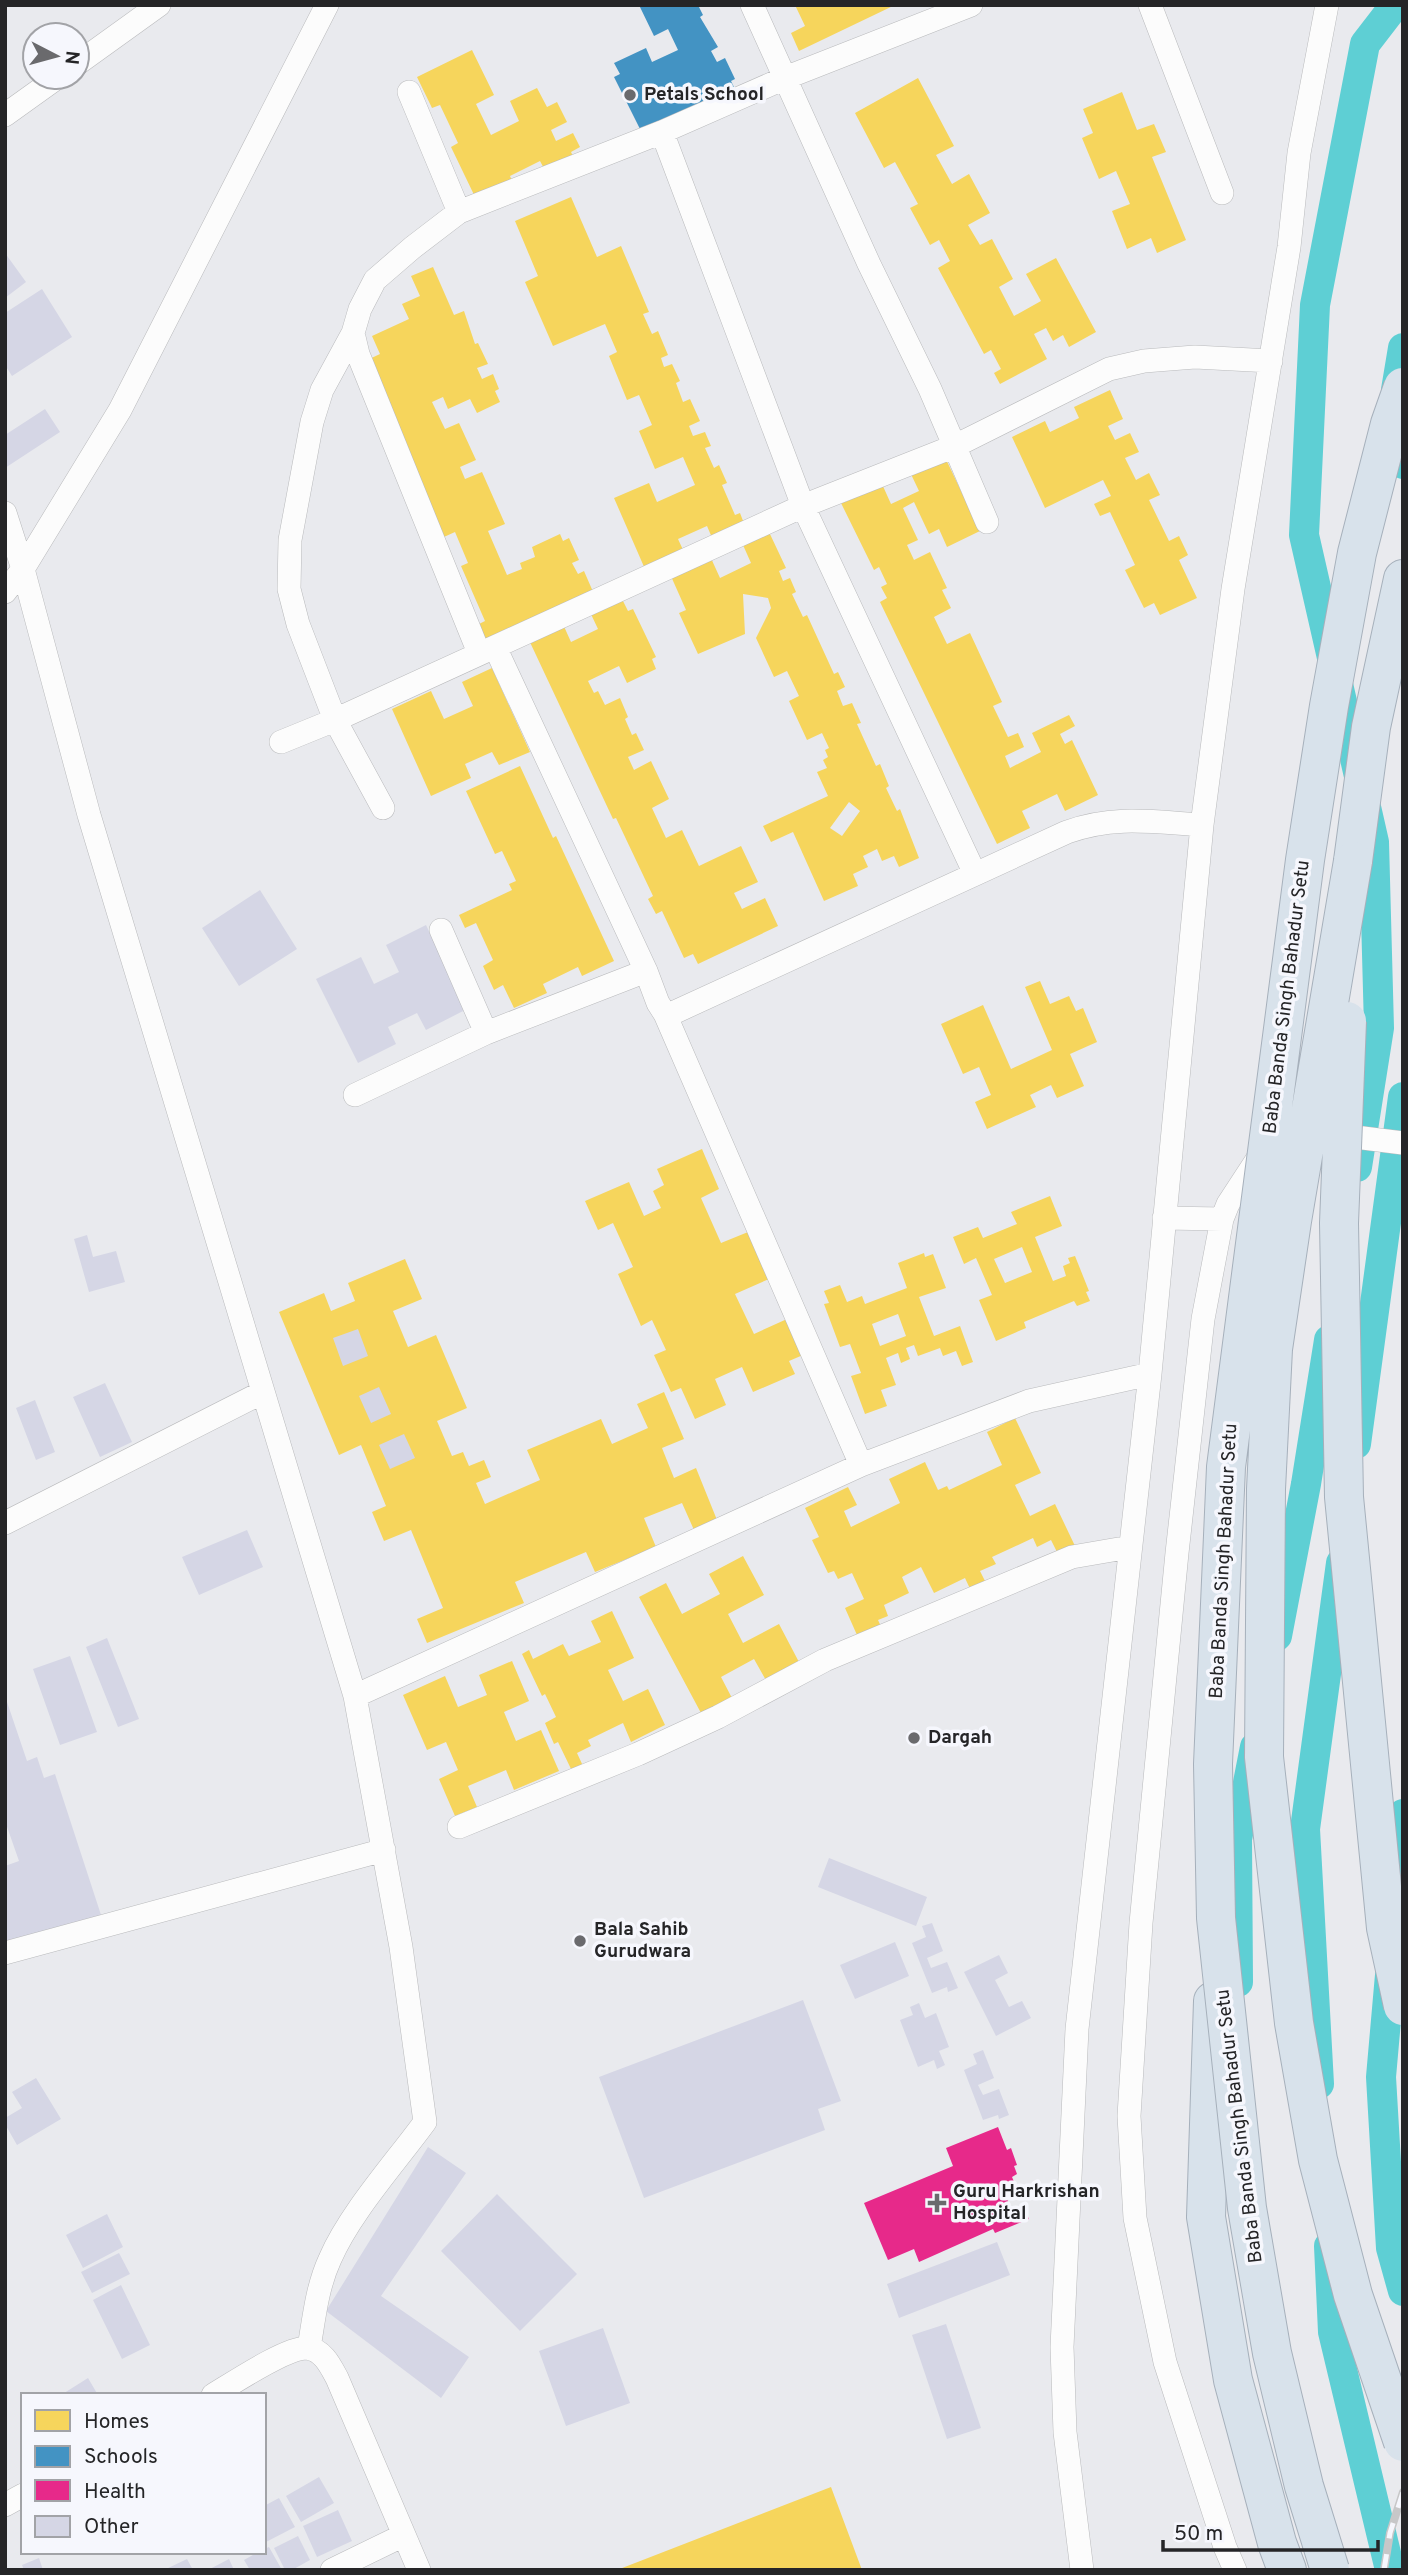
<svg xmlns="http://www.w3.org/2000/svg" width="1408" height="2575" font-family="Overpass,sans-serif">
	<rect width="100%" height="100%" fill="#e9eaee"/>
	<!-- homes -->
	<path fill="#f6d55c" fill-rule="evenodd" d="M 795,5 L 895,5 L 799,51 L 791,33 L 805,26 Z
		M 472,50 L 494,95 L 476,104 L 491,135 L 519,121 L 510,101 L 537,88 L 547,107 L 557,102 L 567,122 L 551,130 L 556,141 L 573,133 L 580,147 L 571,152 L 577,165 L 548,176 L 540,161 L 510,176 L 513,183 L 477,201 L 451,147 L 458,143 L 440,105 L 432,108 L 417,77 Z
		M 918,78 L 954,146 L 936,155 L 952,184 L 969,174 L 990,213 L 968,225 L 980,245 L 992,239 L 1013,279 L 999,287 L 1014,316 L 1041,301 L 1026,274 L 1056,258 L 1096,332 L 1069,347 L 1063,335 L 1053,341 L 1046,328 L 1034,334 L 1047,359 L 1000,384 L 994,373 L 1001,369 L 991,350 L 984,354 L 938,268 L 950,261 L 939,240 L 930,245 L 910,208 L 918,204 L 895,162 L 884,168 L 855,113 Z
		M 1122,92 L 1137,130 L 1154,124 L 1166,152 L 1152,157 L 1186,240 L 1157,253 L 1151,238 L 1127,249 L 1112,211 L 1130,204 L 1116,171 L 1099,179 L 1082,138 L 1093,133 L 1083,109 Z
		M 571,197 L 597,257 L 621,246 L 649,312 L 643,314 L 652,334 L 658,331 L 668,355 L 661,358 L 664,367 L 672,364 L 680,381 L 676,383 L 683,402 L 690,399 L 700,421 L 689,426 L 693,436 L 705,432 L 711,446 L 705,448 L 714,468 L 719,465 L 727,483 L 722,485 L 735,515 L 740,513 L 745,526 L 713,540 L 707,526 L 678,539 L 684,552 L 645,569 L 614,498 L 649,483 L 657,502 L 695,485 L 683,457 L 655,469 L 639,431 L 652,425 L 639,395 L 627,400 L 609,356 L 617,352 L 605,324 L 553,346 L 525,282 L 538,276 L 515,221 Z
		M 433,267 L 454,315 L 464,311 L 475,344 L 478,343 L 488,364 L 477,368 L 482,379 L 493,374 L 499,389 L 495,391 L 500,402 L 477,413 L 470,399 L 448,409 L 443,397 L 432,402 L 445,429 L 459,423 L 476,460 L 460,467 L 465,479 L 482,472 L 505,524 L 488,531 L 507,575 L 522,569 L 520,563 L 535,557 L 532,547 L 560,534 L 563,541 L 569,538 L 579,560 L 572,563 L 578,574 L 584,571 L 594,594 L 484,642 L 477,625 L 485,621 L 461,566 L 468,563 L 455,532 L 435,541 L 363,362 L 380,354 L 372,336 L 409,319 L 402,304 L 420,296 L 411,276 Z
		M 1110,390 L 1123,419 L 1108,426 L 1115,440 L 1130,433 L 1139,452 L 1125,458 L 1136,480 L 1149,473 L 1160,495 L 1149,500 L 1169,541 L 1179,536 L 1188,555 L 1179,560 L 1197,598 L 1160,615 L 1154,603 L 1144,608 L 1125,570 L 1135,565 L 1110,512 L 1100,516 L 1094,504 L 1111,496 L 1103,480 L 1045,508 L 1012,437 L 1045,421 L 1050,432 L 1079,418 L 1074,407 Z
		M 943,453 L 980,531 L 947,547 L 939,529 L 929,534 L 914,502 L 903,508 L 918,540 L 907,545 L 914,560 L 930,552 L 947,588 L 942,590 L 951,608 L 934,617 L 947,644 L 970,633 L 1002,702 L 993,706 L 1008,737 L 1018,733 L 1024,747 L 1005,756 L 1010,768 L 1041,752 L 1032,733 L 1069,715 L 1075,726 L 1060,734 L 1065,744 L 1072,740 L 1098,795 L 1065,811 L 1057,794 L 1022,811 L 1030,828 L 997,844 L 880,602 L 887,598 L 881,587 L 887,584 L 879,567 L 874,570 L 841,503 L 882,484 L 891,504 L 919,491 L 909,470 Z
		M 769,532 L 786,568 L 779,571 L 783,581 L 790,578 L 796,592 L 792,594 L 803,617 L 807,615 L 834,674 L 838,672 L 845,687 L 837,691 L 843,706 L 852,703 L 861,723 L 857,724 L 876,766 L 880,764 L 889,786 L 886,788 L 897,811 L 900,809 L 919,858 L 899,867 L 894,856 L 882,861 L 877,849 L 863,856 L 868,867 L 853,874 L 858,886 L 824,901 L 793,832 L 771,842 L 763,826 L 828,796 L 817,772 L 827,768 L 823,760 L 828,757 L 825,750 L 829,748 L 822,733 L 807,740 L 789,701 L 799,696 L 787,671 L 774,677 L 756,638 L 771,608 L 768,598 L 743,594 L 745,634 L 698,654 L 679,613 L 686,610 L 670,574 L 710,556 L 720,578 L 751,563 L 743,545 ZM 849,802 L 860,811 L 842,836 L 830,828 Z
		M 620,595 L 628,611 L 633,609 L 656,657 L 652,659 L 656,669 L 627,683 L 619,666 L 588,681 L 594,693 L 598,691 L 605,705 L 620,698 L 628,717 L 625,719 L 632,735 L 636,733 L 644,750 L 628,757 L 634,770 L 651,761 L 669,799 L 652,808 L 666,838 L 682,830 L 699,866 L 741,846 L 758,882 L 734,893 L 742,909 L 765,898 L 778,926 L 698,964 L 693,954 L 684,958 L 662,911 L 656,914 L 648,899 L 653,896 L 616,818 L 613,819 L 528,638 L 562,622 L 571,642 L 598,629 L 589,610 Z
		M 492,668 L 530,752 L 499,765 L 492,752 L 465,764 L 471,778 L 431,796 L 392,709 L 431,691 L 444,719 L 473,706 L 462,682 Z
		M 520,766 L 553,838 L 556,836 L 614,961 L 582,976 L 578,967 L 543,984 L 547,993 L 514,1008 L 503,985 L 494,990 L 483,966 L 493,960 L 476,923 L 465,928 L 459,915 L 512,890 L 509,884 L 516,881 L 502,851 L 495,854 L 466,791 Z
		M 1040,981 L 1050,1004 L 1069,996 L 1076,1011 L 1083,1008 L 1097,1042 L 1070,1054 L 1084,1086 L 1057,1098 L 1051,1085 L 1030,1095 L 1036,1107 L 987,1129 L 975,1102 L 991,1095 L 979,1067 L 963,1074 L 941,1024 L 983,1005 L 1011,1069 L 1052,1050 L 1025,987 Z
		M 702,1149 L 719,1189 L 701,1198 L 721,1243 L 753,1230 L 769,1279 L 735,1294 L 754,1334 L 787,1319 L 803,1355 L 789,1361 L 795,1374 L 753,1392 L 742,1367 L 715,1379 L 726,1405 L 695,1419 L 681,1388 L 671,1392 L 654,1355 L 666,1350 L 652,1320 L 641,1326 L 618,1274 L 633,1267 L 613,1223 L 598,1230 L 585,1201 L 629,1182 L 644,1216 L 661,1208 L 653,1191 L 664,1185 L 657,1169 Z
		M 1050,1196 L 1062,1226 L 1035,1237 L 1053,1281 L 1066,1276 L 1063,1266 L 1070,1263 L 1068,1258 L 1075,1256 L 1089,1291 L 1086,1292 L 1090,1301 L 1077,1306 L 1074,1301 L 1024,1322 L 1026,1328 L 996,1341 L 979,1300 L 992,1295 L 976,1258 L 964,1264 L 953,1237 L 978,1227 L 983,1238 L 1017,1224 L 1011,1212 ZM 1022,1247 L 1032,1272 L 1005,1283 L 994,1259 Z
		M 924,1253 L 925,1257 L 933,1254 L 946,1288 L 919,1297 L 934,1336 L 960,1326 L 973,1362 L 962,1366 L 956,1351 L 943,1356 L 940,1348 L 918,1356 L 914,1345 L 906,1348 L 910,1359 L 901,1363 L 898,1353 L 886,1358 L 896,1385 L 881,1390 L 887,1406 L 865,1414 L 851,1376 L 861,1373 L 850,1344 L 840,1347 L 824,1304 L 829,1303 L 824,1291 L 840,1285 L 847,1302 L 862,1296 L 865,1304 L 907,1288 L 898,1263 ZM 898,1314 L 906,1336 L 880,1346 L 872,1324 Z
		M 405,1259 L 422,1299 L 393,1311 L 408,1347 L 436,1335 L 467,1408 L 437,1421 L 452,1456 L 463,1452 L 469,1466 L 484,1460 L 491,1477 L 476,1483 L 485,1504 L 540,1480 L 527,1450 L 601,1419 L 612,1444 L 648,1428 L 637,1404 L 664,1392 L 684,1439 L 662,1448 L 674,1478 L 696,1468 L 717,1520 L 694,1530 L 682,1503 L 644,1518 L 656,1547 L 595,1572 L 586,1552 L 515,1582 L 524,1603 L 427,1643 L 417,1619 L 443,1608 L 411,1530 L 384,1541 L 372,1512 L 386,1506 L 361,1445 L 339,1455 L 279,1312 L 324,1293 L 331,1311 L 355,1301 L 348,1283 Z
		M 1015,1418 L 1041,1473 L 1015,1485 L 1030,1516 L 1055,1504 L 1075,1546 L 1058,1554 L 1051,1540 L 1037,1547 L 1033,1538 L 992,1557 L 996,1564 L 980,1571 L 987,1585 L 972,1593 L 965,1578 L 934,1593 L 921,1567 L 902,1577 L 909,1593 L 884,1605 L 888,1616 L 878,1620 L 884,1633 L 861,1644 L 845,1608 L 864,1599 L 852,1573 L 838,1579 L 834,1571 L 828,1573 L 812,1540 L 819,1537 L 805,1508 L 848,1487 L 857,1505 L 844,1511 L 851,1527 L 900,1503 L 889,1479 L 925,1462 L 938,1490 L 947,1486 L 949,1490 L 1002,1465 L 987,1432 Z
		M 743,1556 L 764,1595 L 728,1614 L 743,1643 L 779,1624 L 800,1664 L 767,1682 L 754,1659 L 721,1677 L 733,1700 L 701,1713 L 639,1597 L 666,1583 L 682,1614 L 720,1594 L 709,1574 Z
		M 612,1611 L 634,1658 L 608,1670 L 623,1701 L 648,1689 L 665,1725 L 631,1742 L 623,1723 L 588,1740 L 591,1746 L 577,1753 L 583,1766 L 572,1771 L 558,1742 L 554,1744 L 545,1723 L 556,1717 L 545,1694 L 542,1696 L 522,1654 L 529,1650 L 533,1659 L 563,1644 L 569,1656 L 601,1642 L 591,1621 Z
		M 512,1661 L 529,1701 L 504,1712 L 516,1741 L 541,1730 L 559,1771 L 514,1790 L 506,1770 L 468,1786 L 477,1807 L 455,1816 L 439,1779 L 458,1770 L 446,1742 L 427,1750 L 403,1695 L 445,1676 L 458,1707 L 487,1695 L 479,1675 Z
		M 831,2487 L 862,2570 L 617,2570 Z"/>
	<!-- schools -->
	<path fill="#4393c3" d="M 639,5 L 698,5 L 703,15 L 700,17 L 718,47 L 711,51 L 717,62 L 725,58 L 735,79 L 731,81 L 736,91 L 644,137 L 614,77 L 620,74 L 614,63 L 646,48 L 652,62 L 678,50 L 668,29 L 654,36 Z"/>
	<!-- health -->
	<path fill="#e7298a" d="M 998,2127 L 1007,2150 L 1011,2148 L 1017,2165 L 1014,2166 L 1017,2174 L 1012,2177 L 1015,2184 L 1003,2189 L 1013,2214 L 1025,2209 L 1029,2219 L 995,2233 L 993,2229 L 919,2262 L 914,2249 L 888,2260 L 864,2203 L 953,2166 L 946,2148 Z"/>
	<g fill="none" stroke-linecap="round" stroke-linejoin="round">
		<!-- canal -->
		<path stroke="#5ecfd4" stroke-width="30" d="M 1403,348 L 1396,390 L 1403,464
			M 1357,1167 L 1379,1028 L 1374,842 L 1304,535 L 1315,305 L 1365,44 L 1395,5
			M 1356,1444 L 1403,1097
			M 1277,1636 L 1306,1484 L 1329,1340
			M 1396,1901 L 1403,1814
			M 1390,1975 L 1381,2077 L 1391,2248 L 1403,2291
			M 1238,1982 L 1237,1839 L 1255,1747
			M 1319,2084 L 1305,1829 L 1341,1563
			M 1329,2246 L 1333,2332 L 1390,2570"/>
	</g>
	<!-- building -->
	<path fill="#d5d6e5" d="M 5,253 L 26,282 L 5,298 Z
		M 42,289 L 72,337 L 12,376 L 5,365 L 5,313 Z
		M 45,409 L 60,432 L 5,468 L 5,435 Z
		M 260,890 L 297,949 L 239,986 L 202,928 Z
		M 426,925 L 467,1009 L 426,1030 L 417,1013 L 388,1027 L 396,1044 L 358,1063 L 316,979 L 361,957 L 374,984 L 399,972 L 386,945 Z
		M 87,1235 L 93,1257 L 116,1251 L 125,1282 L 89,1292 L 74,1239 Z
		M 358,1329 L 368,1356 L 343,1366 L 333,1338 Z
		M 105,1383 L 132,1442 L 100,1457 L 73,1397 Z
		M 379,1387 L 391,1414 L 371,1423 L 359,1396 Z
		M 35,1400 L 55,1452 L 36,1460 L 16,1408 Z
		M 404,1434 L 415,1458 L 390,1469 L 379,1445 Z
		M 247,1530 L 263,1567 L 199,1595 L 182,1557 Z
		M 107,1638 L 139,1719 L 118,1727 L 86,1647 Z
		M 70,1656 L 97,1732 L 60,1745 L 33,1669 Z
		M 5,1696 L 27,1761 L 37,1757 L 44,1778 L 55,1774 L 102,1918 L 5,1950 L 5,1866 L 19,1861 L 5,1821 Z
		M 829,1858 L 927,1897 L 916,1926 L 818,1887 Z
		M 932,1923 L 943,1951 L 927,1958 L 931,1968 L 947,1962 L 958,1988 L 948,1992 L 947,1987 L 932,1993 L 912,1943 L 926,1937 L 922,1926 Z
		M 895,1942 L 909,1976 L 855,1999 L 840,1965 Z
		M 999,1955 L 1008,1973 L 995,1980 L 1009,2007 L 1022,2001 L 1031,2018 L 996,2036 L 964,1972 Z
		M 803,2000 L 841,2101 L 818,2109 L 825,2130 L 644,2198 L 599,2077 Z
		M 919,2003 L 925,2018 L 936,2013 L 949,2047 L 939,2051 L 945,2065 L 937,2069 L 934,2060 L 918,2067 L 900,2020 L 913,2015 L 910,2007 Z
		M 983,2050 L 994,2078 L 978,2085 L 983,2095 L 999,2089 L 1009,2115 L 999,2119 L 998,2115 L 983,2120 L 964,2070 L 977,2064 L 973,2054 Z
		M 36,2078 L 61,2119 L 17,2145 L 5,2124 L 5,2118 L 22,2108 L 12,2092 Z
		M 428,2147 L 466,2173 L 381,2296 L 469,2357 L 441,2398 L 326,2311 Z
		M 497,2194 L 577,2274 L 520,2331 L 441,2251 Z
		M 107,2214 L 123,2247 L 83,2268 L 66,2235 Z
		M 997,2242 L 1010,2275 L 899,2318 L 887,2284 Z
		M 119,2253 L 130,2274 L 92,2293 L 81,2272 Z
		M 121,2285 L 150,2345 L 122,2359 L 93,2300 Z
		M 946,2324 L 981,2428 L 947,2439 L 912,2335 Z
		M 603,2328 L 630,2403 L 566,2426 L 539,2351 Z
		M 88,2378 L 98,2395 L 61,2395 Z
		M 319,2477 L 334,2503 L 301,2522 L 286,2496 Z
		M 279,2498 L 295,2527 L 264,2543 L 264,2506 Z
		M 338,2510 L 352,2541 L 317,2557 L 303,2526 Z
		M 298,2536 L 310,2560 L 292,2570 L 285,2570 L 274,2548 Z
		M 269,2547 L 282,2570 L 250,2570 L 244,2560 L 258,2552 L 264,2552 L 264,2549 Z
		M 39,2558 L 43,2570 L 24,2570 L 22,2565 Z
		M 187,2559 L 193,2570 L 164,2570 Z
		M 229,2559 L 234,2570 L 208,2570 Z"/>
	<g fill="none" stroke-linecap="round" stroke-linejoin="round">
		<defs>
			<path id="street" d="M 752,5 L 869,264 L 930,389 L 987,522
				M 1150,5 L 1222,193
				M 77,64 L 159,5
				M 409,92 L 459,212
				M 5,115 L 58,77
				M 662,132 L 803,506 L 975,874
				M 353,333 L 322,390 L 312,422 L 290,540 L 289,589 L 298,624 L 335,720 L 383,808
				M 5,513 L 23,569 L 89,815 L 355,1696 L 401,1947 L 425,2122 C 395,2163 350,2213 330,2259 C 317,2287 314,2318 309,2348
				M 5,592 L 23,569 L 120,410 L 327,5
				M 495,647 L 646,971 L 658,1003 L 665,1014 L 861,1465
				M 479,653 L 358,354 L 353,333 L 360,309 L 375,280 L 412,248 L 459,212 L 662,132 L 785,78 L 971,5
				M 281,742 L 335,720 L 803,506 L 955,446 L 1109,369 L 1144,361 L 1195,357 L 1271,361
				M 441,930 L 486,1033
				M 665,1014 L 675,1012 L 1067,832 C 1114,815 1154,822 1202,825
				M 355,1095 L 486,1033 L 646,971
				M 1331,1134 L 1403,1143
				M 1164,1218 L 1222,1219
				M 5,1523 L 263,1392
				M 355,1696 L 861,1465 L 1029,1401 L 1150,1374
				M 459,1827 L 638,1754 L 718,1717 L 825,1660 L 1072,1557 L 1130,1547
				M 5,1953 L 384,1850
				M 213,2395 C 233,2383 287,2347 307,2348 C 323,2350 330,2365 337,2378 L 419,2570
				M 5,2505 L 23,2495
				M 332,2570 L 404,2535
				M 1082,2570 L 1065,2432 L 1062,2347 L 1077,2029 L 1150,1374 L 1202,825 L 1233,589 L 1289,247 L 1299,153 L 1327,5
				M 1235,2570 L 1225,2547 L 1165,2362 L 1135,2218 L 1129,2116 L 1141,1923 L 1177,1553 L 1203,1319 L 1222,1219 L 1228,1204 L 1260,1155"/>
			<path id="highway" d="M 1353,861 L 1371,727 L 1403,579
				M 1213,2001 L 1206,2217 L 1233,2380 L 1277,2543 L 1287,2570"/>
		</defs>
		<!-- street casing -->
		<use href="#street" stroke="#b9babc" stroke-width="24"/>
		<!-- highway casing -->
		<use href="#highway" stroke="#a6b0bb" stroke-width="40"/>
		<!-- street -->
		<use href="#street" stroke="#fcfcfc" stroke-width="23"/>
		<!-- highway -->
		<use href="#highway" stroke="#d8e2eb" stroke-width="38"/>
		<defs>
			<path id="rail" d="M 1384,2570 L 1390,2533 L 1403,2492"/>
		</defs>
		<!-- rail casing -->
		<use href="#rail" stroke="#c7c7c8" stroke-width="8"/>
		<!-- rail -->
		<use href="#rail" stroke="#f6f7fd" stroke-width="5" stroke-dasharray="16" stroke-linecap="butt"/>
		<defs>
			<path id="highway-bridge" d="M 1353,861 L 1292,1221 L 1273,1349 L 1266,1489 L 1264,1757 L 1294,2023 L 1318,2160 L 1353,2295 L 1403,2442
				M 1347,1021 L 1339,1223 L 1344,1497 L 1386,1928 L 1403,2006
				M 1330,2570 L 1304,2486 L 1272,2353 L 1247,2208 L 1216,1918 L 1213,1764 L 1226,1467 L 1305,860 L 1329,706 L 1357,553 L 1390,424 L 1403,387"/>
		</defs>
		<!-- highway-bridge casing -->
		<use href="#highway-bridge" stroke="#a6b0bb" stroke-width="40" stroke-linecap="butt"/>
		<!-- highway-bridge -->
		<use href="#highway-bridge" stroke="#d8e2eb" stroke-width="38"/>
	</g>
	<!-- markers -->
	<g fill="#6a6a6d" stroke="#f6f7fd" stroke-width="2.5">
		<circle cx="630" cy="95" r="7"/>
		<circle cx="914" cy="1738" r="7"/>
		<circle cx="580" cy="1941" r="7"/>
		<path d="M933.5 2192.5h7v7h7v7h-7v7h-7v-7h-7v-7h7z"/>
	</g>
	<g text-anchor="middle" dominant-baseline="central" stroke-width="7" stroke-linejoin="round" paint-order="stroke">
		<!-- poi labels -->
		<g font-size="19" font-weight="bold" fill="#252527" stroke="#f6f7fd" text-anchor="start">
			<text x="644" y="95">Petals School</text>
			<text x="928" y="1738">Dargah</text>
			<text x="594" y="1930">Bala Sahib<tspan x="594" dy="22">Gurudwara</tspan></text>
			<text x="953" y="2192">Guru Harkrishan<tspan x="953" dy="22">Hospital</tspan></text>
		</g>
		<!-- street labels -->
		<g font-size="19" fill="#252527" stroke="#f6f7fd">
			<text transform="translate(1287 997) rotate(-83)">Baba Banda Singh Bahadur Setu</text>
			<text transform="translate(1224 1561) rotate(-87)">Baba Banda Singh Bahadur Setu</text>
			<text transform="translate(1240 2126) rotate(-97)">Baba Banda Singh Bahadur Setu</text>
		</g>
	</g>
	<!-- border -->
	<rect width="1408" height="2575" fill="none" stroke="#252527" stroke-width="14"/>
	<!-- legend -->
	<rect x="21" y="2393" width="245" height="161" fill="#f6f7fd" stroke="#a2a3a7" stroke-width="2"/>
	<rect x="35" y="2410" width="35" height="21" fill="#f6d55c" stroke="#a2a3a7" stroke-width="2"/>
	<text x="84" y="2428" font-size="21" fill="#252527">Homes</text>
	<rect x="35" y="2446" width="35" height="21" fill="#4393c3" stroke="#a2a3a7" stroke-width="2"/>
	<text x="84" y="2463" font-size="21" fill="#252527">Schools</text>
	<rect x="35" y="2480" width="35" height="21" fill="#e7298a" stroke="#a2a3a7" stroke-width="2"/>
	<text x="84" y="2498" font-size="21" fill="#252527">Health</text>
	<rect x="35" y="2516" width="35" height="21" fill="#d5d6e5" stroke="#a2a3a7" stroke-width="2"/>
	<text x="84" y="2533" font-size="21" fill="#252527">Other</text>
	<!-- north arrow -->
	<g transform="translate(56 56) rotate(96)"><circle r="33" fill="#f6f7fd" stroke="#a2a3a7" stroke-width="2"/>
	<path d="M0-5L12 26L0 18L-12 26Z" fill="#6a6a6d"/>
	<text y="-10" font-size="19" font-weight="bold" text-anchor="middle" fill="#252527">N</text>
	</g>
	<!-- scale -->
	<path d="M1163 2540v10h215v-10" fill="none" stroke="#252527" stroke-width="3.5"/>
	<text x="1174" y="2540" font-size="21" fill="#252527" stroke="#f6f7fd" stroke-width="5" paint-order="stroke">50 m</text>
</svg>
